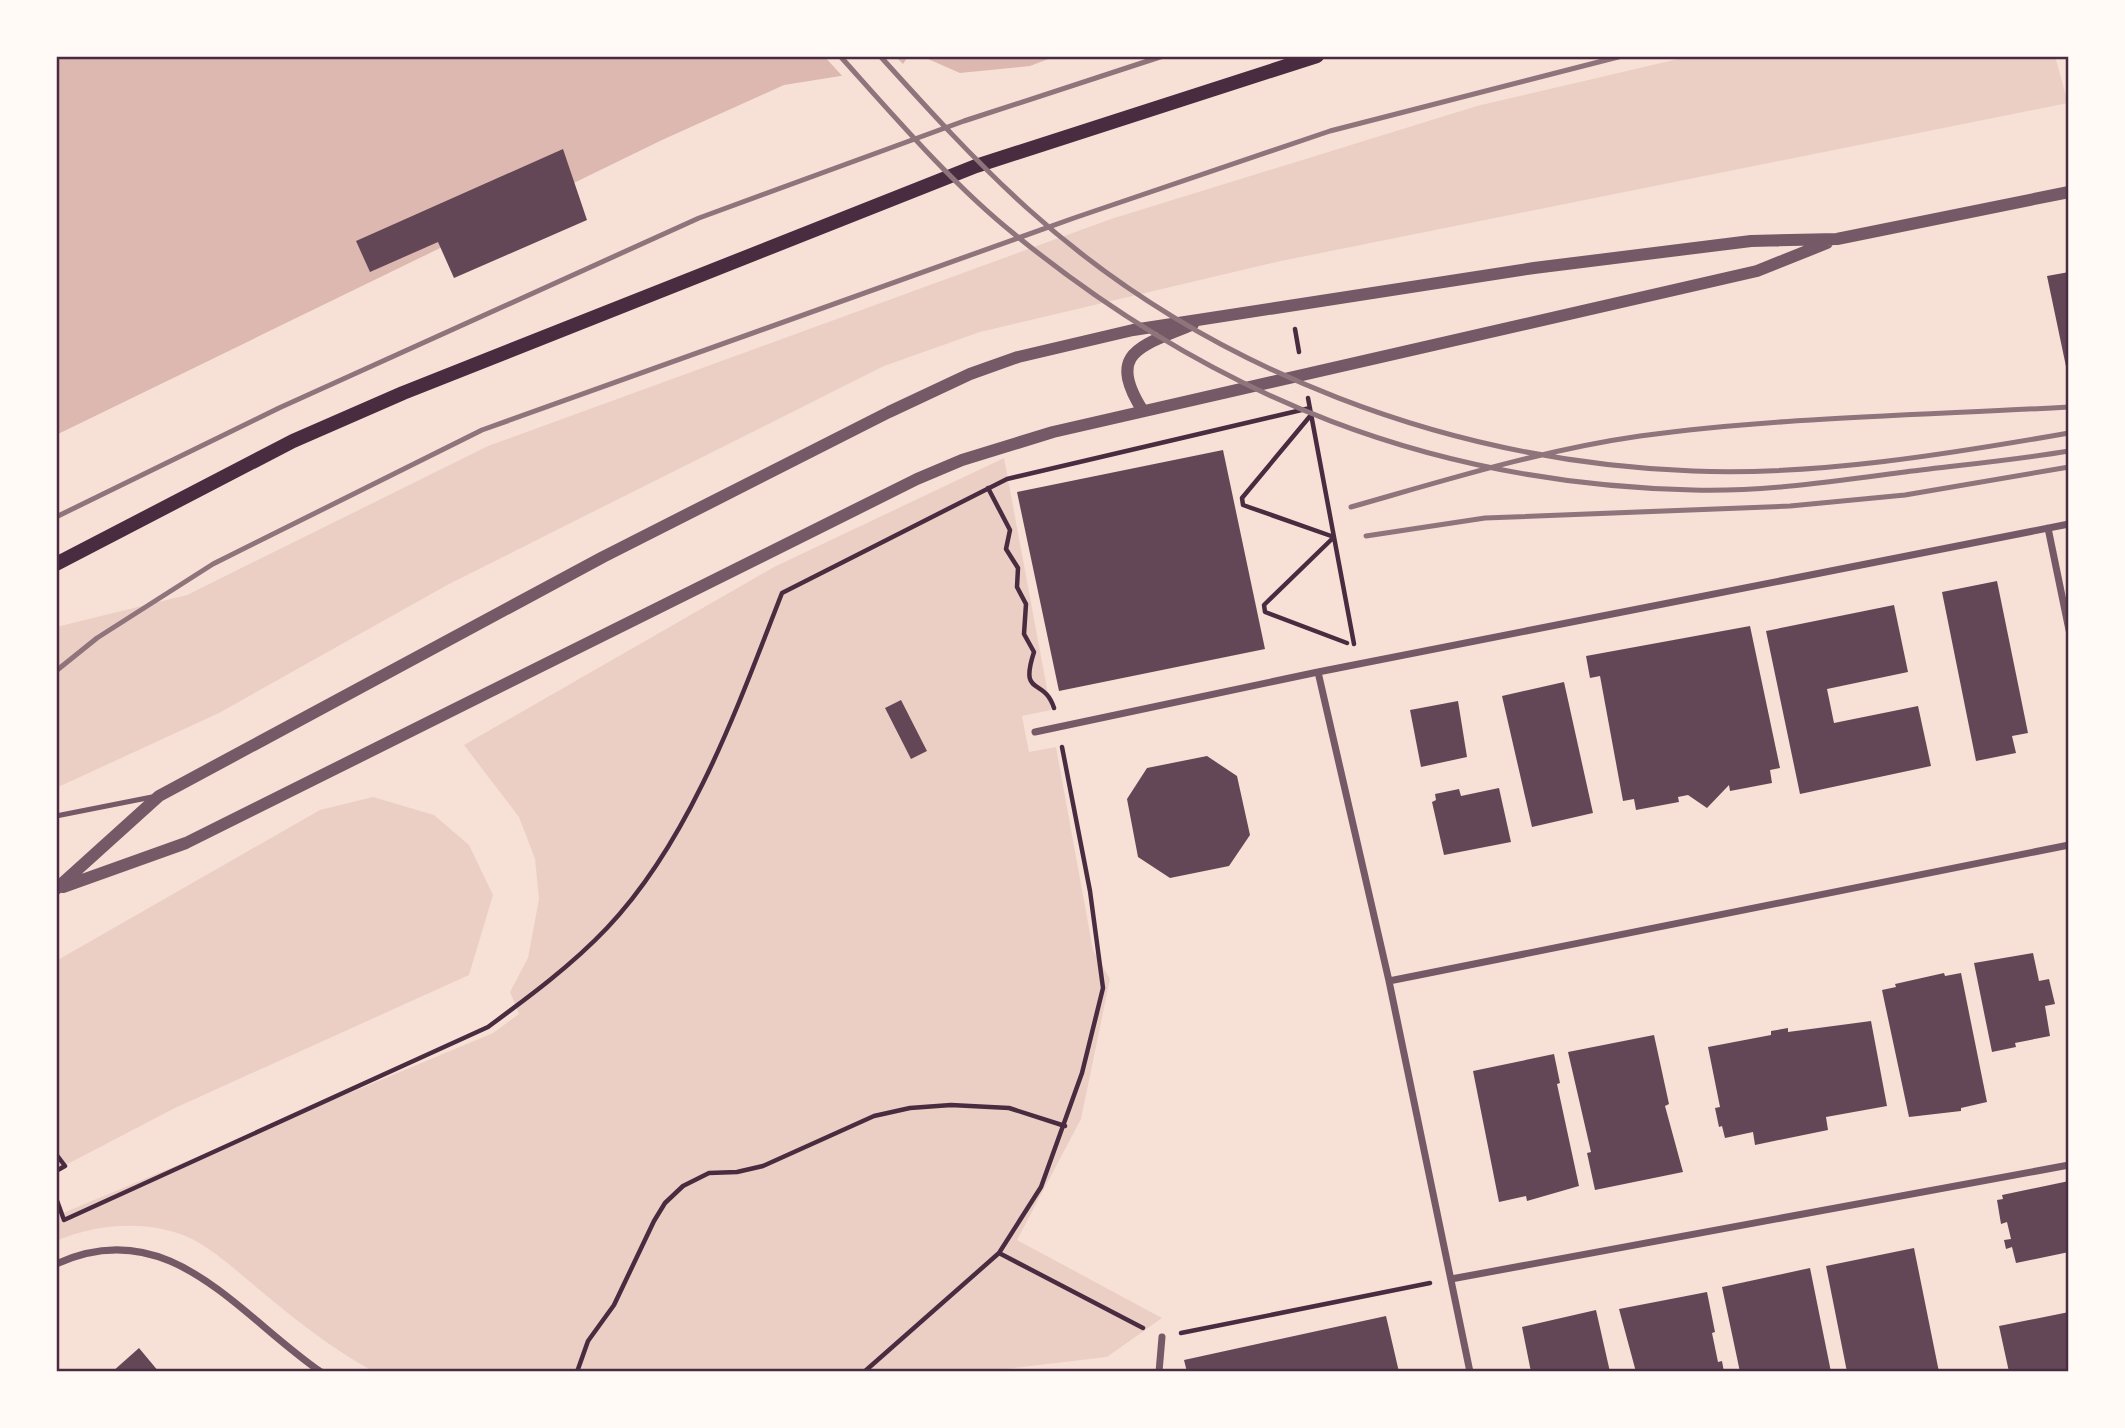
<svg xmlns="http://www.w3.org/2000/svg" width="2125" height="1428" font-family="'Titillium Web',sans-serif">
	<rect width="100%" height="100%" fill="#f7e1d7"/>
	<!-- green -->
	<path fill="#ebcfc5" d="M 1691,56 L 2055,56 L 2068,103 L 1281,261 L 980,332 L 884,366 L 449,584 L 219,713 L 56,788 L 56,627 L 187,595 L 488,446 L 1111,219 L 1477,106 Z
		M 1004,458 L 1051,710 L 1022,716 L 1029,752 L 1056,747 L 1093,950 L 1110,979 L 1081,1119 L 1017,1240 L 1162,1318 L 1107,1357 L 981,1372 L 375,1372 C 333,1350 297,1321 261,1291 C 239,1273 217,1252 192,1239 C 151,1219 97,1223 56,1241 L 56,1216 L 493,1033 L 519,1014 L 510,992 L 528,958 L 539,899 L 535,859 L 519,817 L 464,745 L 774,567 Z
		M 373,797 L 434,815 L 469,845 L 493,895 L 469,975 L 175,1108 L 56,1170 L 56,961 L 320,810 Z"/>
	<!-- water -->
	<path fill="#dcb8b0" d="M 56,56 L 1079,56 L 967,80 L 922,63 L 784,85 L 662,140 L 56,435 Z"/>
	<!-- pier -->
	<path fill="#f7e1d7" d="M 824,56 L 895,56 L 903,64 L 907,58 L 928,59 L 960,73 L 1030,66 L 1056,56 L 1083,56 L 1032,77 L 967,84 L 921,67 L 845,79 Z"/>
	<!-- building -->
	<path fill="#644757" d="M 563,149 L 587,220 L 454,278 L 438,242 L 370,272 L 356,241 Z
		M 2069,272 L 2069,375 L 2068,376 L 2047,276 Z
		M 1223,450 L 1265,649 L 1059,691 L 1017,492 Z
		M 1997,581 L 2028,733 L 2012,736 L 2016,753 L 1976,761 L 1942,592 Z
		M 1894,605 L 1908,672 L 1827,689 L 1834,723 L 1918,706 L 1931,766 L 1800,794 L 1766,631 Z
		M 1750,626 L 1780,768 L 1770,770 L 1772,783 L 1730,791 L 1729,785 L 1707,808 L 1688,795 L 1678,797 L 1679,802 L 1636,810 L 1634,799 L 1623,801 L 1600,676 L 1590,678 L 1586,656 Z
		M 1564,682 L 1593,813 L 1532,827 L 1502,696 Z
		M 901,700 L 927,751 L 911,759 L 885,708 Z
		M 1458,701 L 1467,757 L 1421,767 L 1410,710 Z
		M 1207,756 L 1237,776 L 1250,835 L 1229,866 L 1170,878 L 1138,857 L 1127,799 L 1147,768 Z
		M 1499,788 L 1511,842 L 1444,855 L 1432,802 L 1436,800 L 1435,794 L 1459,789 L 1461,796 Z
		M 2033,953 L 2039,981 L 2049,979 L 2055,1004 L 2045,1006 L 2050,1036 L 2015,1043 L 2016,1047 L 1992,1052 L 1974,963 Z
		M 1944,973 L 1945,976 L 1961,973 L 1987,1102 L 1961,1108 L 1961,1111 L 1909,1117 L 1882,990 L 1896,987 L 1895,984 Z
		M 1871,1021 L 1887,1106 L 1826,1117 L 1828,1130 L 1755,1145 L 1753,1132 L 1725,1138 L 1722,1126 L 1719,1127 L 1715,1108 L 1720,1107 L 1708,1047 L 1771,1035 L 1771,1031 L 1788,1028 L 1788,1032 Z
		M 1654,1035 L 1669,1104 L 1665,1106 L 1683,1172 L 1595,1190 L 1587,1153 L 1591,1152 L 1568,1052 Z
		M 1554,1054 L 1560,1083 L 1557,1084 L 1579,1186 L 1527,1201 L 1526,1196 L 1499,1202 L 1473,1071 Z
		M 2069,1181 L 2069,1252 L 2016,1263 L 2012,1247 L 2006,1249 L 2004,1240 L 2011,1239 L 2007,1222 L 2001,1224 L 1997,1200 L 2003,1199 L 2002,1195 Z
		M 1914,1248 L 1939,1372 L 1847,1372 L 1826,1266 Z
		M 1810,1268 L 1831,1372 L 1740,1372 L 1722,1287 Z
		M 1707,1292 L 1715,1332 L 1712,1333 L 1718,1362 L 1722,1361 L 1724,1372 L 1636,1372 L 1619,1309 Z
		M 1596,1310 L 1610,1372 L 1531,1372 L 1522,1327 Z
		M 2069,1312 L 2069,1372 L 2009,1372 L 1999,1326 Z
		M 1386,1316 L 1399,1372 L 1187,1372 L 1184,1360 Z
		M 139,1348 L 159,1372 L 112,1372 Z"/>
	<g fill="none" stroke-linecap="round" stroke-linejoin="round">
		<!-- path -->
		<path stroke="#4a2c40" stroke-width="4.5" d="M 1295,329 L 1299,352
			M 1308,398 L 1354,644
			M 1311,415 L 1242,498 L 1243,505 L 1334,537 L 1264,605 L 1265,612 L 1347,643
			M 988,488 L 1010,530 L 1006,549 L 1018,568 L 1017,587 L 1026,604 L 1024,634 L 1034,652 C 1019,698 1044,676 1054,708
			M 56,1154 L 65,1166 L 56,1171
			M 56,1198 L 64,1220 L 488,1027 C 530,996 572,965 607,928 C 691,840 739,703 782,593 L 1007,479 L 1310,408
			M 999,1253 L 1143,1328
			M 1181,1333 L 1430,1283
			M 577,1372 L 588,1341 L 614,1305 L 654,1221 L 665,1203 L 683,1186 L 709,1173 L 737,1172 L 763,1166 L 874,1116 L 910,1108 L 951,1105 L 1009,1108 L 1065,1126
			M 864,1372 L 999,1253 L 1041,1187 L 1082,1073 L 1103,988 L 1090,891 L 1062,747"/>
		<!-- service -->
		<path stroke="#755966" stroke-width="5" d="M 56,816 L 152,797"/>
		<!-- minor -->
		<path stroke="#755966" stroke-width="7" d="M 2048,528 L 2069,630
			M 1318,672 L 1389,981 L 1470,1372
			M 1035,732 L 1318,672 L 2069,524
			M 1389,981 L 2069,845
			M 56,1264 C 169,1212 237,1314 321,1372
			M 1451,1279 L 2069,1165
			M 1159,1372 L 1162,1337"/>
		<!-- tertiary -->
		<path stroke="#755966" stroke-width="12" d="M 1143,411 C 1104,350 1144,346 1193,324
			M 63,887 L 186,843 L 917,479 L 962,460 L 1053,432 L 1757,271 L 1827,243
			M 56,889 L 159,796 L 603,557 L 889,412 L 970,374 L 1018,357 L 1133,330 L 1534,268 L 1751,241 L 1837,239 L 2069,192"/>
		<!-- secondary -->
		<path stroke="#4a2c40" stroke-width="14" d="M 56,564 L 293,441 L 403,393 L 976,166 L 1317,56"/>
		<!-- rail -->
		<path stroke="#8f747c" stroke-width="5" d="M 840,56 C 893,115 952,184 1013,233 C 1215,398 1432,484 1693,490 C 1764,492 1836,481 1905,472 C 1960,465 2015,460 2069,451
			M 880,56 C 927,108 975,161 1027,208 C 1208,372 1452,462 1693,471 C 1815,476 1949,454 2069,433
			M 1351,507 C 1446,480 1542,450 1640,436 C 1781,417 1927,415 2069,407
			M 56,517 L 279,408 L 699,218 L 964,121 L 1163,56
			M 1366,536 L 1485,518 L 1790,506 L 1905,495 L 2069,467
			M 56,671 L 97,638 L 213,564 L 482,430 L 1074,218 L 1330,131 L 1622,56"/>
	</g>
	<!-- border -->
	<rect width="2125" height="1428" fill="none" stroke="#fffaf5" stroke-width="116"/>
	<rect x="58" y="58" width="2009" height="1312" fill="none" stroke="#4a2c40" stroke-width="2.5"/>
</svg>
